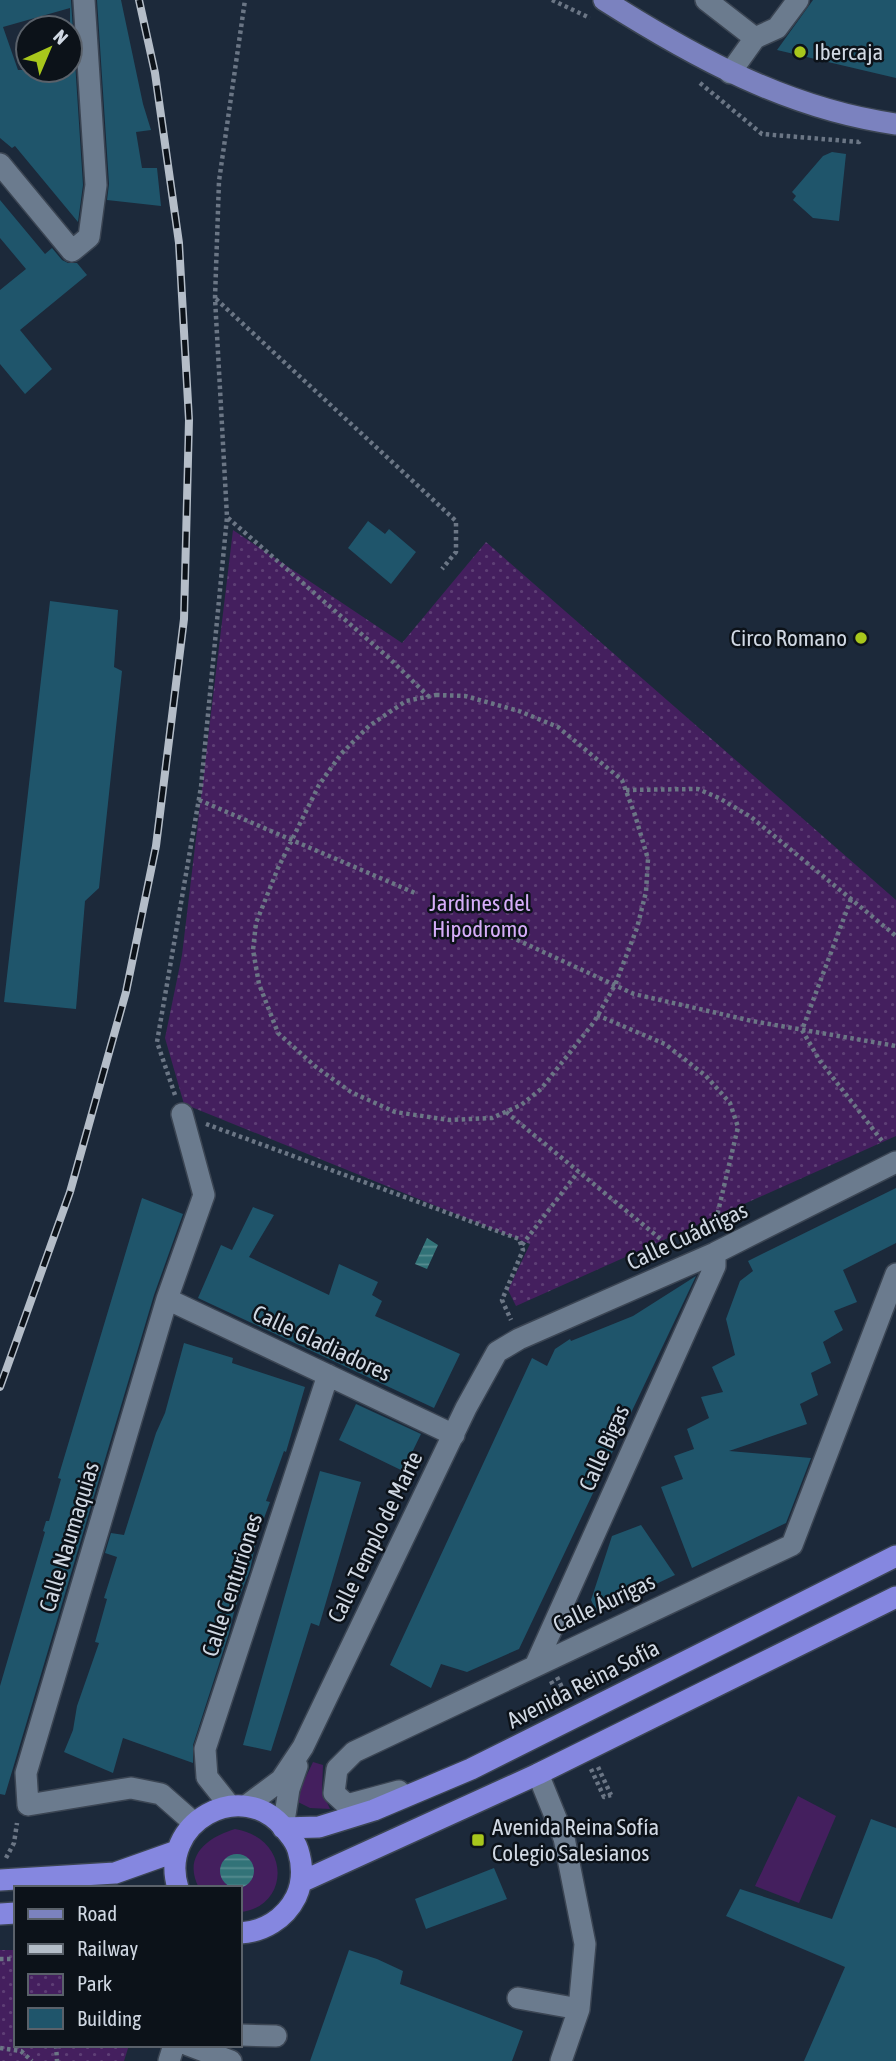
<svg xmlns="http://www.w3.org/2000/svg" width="896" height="2061" font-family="'Asap Condensed',sans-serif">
	<defs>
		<pattern id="park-dots" width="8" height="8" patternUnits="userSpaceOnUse" patternTransform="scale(1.75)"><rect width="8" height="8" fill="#441f5e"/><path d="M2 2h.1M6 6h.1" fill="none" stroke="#5e3f75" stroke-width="1.8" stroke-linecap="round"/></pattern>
		<pattern id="water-rules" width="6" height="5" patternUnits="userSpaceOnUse" patternTransform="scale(1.75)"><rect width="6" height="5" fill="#327378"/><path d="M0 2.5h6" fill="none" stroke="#588d91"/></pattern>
	</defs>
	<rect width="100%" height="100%" fill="#1c293a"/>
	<!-- green -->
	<path fill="#441f5e" d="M 313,1762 L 323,1765 L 322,1791 L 330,1809 L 310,1808 L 298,1802 L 302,1785 Z
		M 798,1796 L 836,1816 L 799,1903 L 755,1886 Z
		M 235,1829 C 293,1839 289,1908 240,1912 L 240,1888 L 199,1888 C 182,1856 208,1837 235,1829 Z"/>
	<!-- park -->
	<path fill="url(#park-dots)" d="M 233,530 L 402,643 L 486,542 L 896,900 L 896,1136 L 516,1306 L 508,1290 L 530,1244 L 184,1104 L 165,1038 L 182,955 Z
		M 0,1950 L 16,1950 L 16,2045 L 129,2045 L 124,2061 L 0,2061 Z"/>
	<!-- water -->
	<path fill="url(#water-rules)" d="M 427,1238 L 438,1245 L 427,1269 L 415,1264 Z
		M220 1871a17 17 0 1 1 34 0a17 17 0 1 1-34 0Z"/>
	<!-- building -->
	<path fill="#1f556b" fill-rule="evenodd" d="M 0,0 L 71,0 L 83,185 L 78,222 L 15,146 L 12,148 L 0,138 ZM 70,8 L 70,70 L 18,70 L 3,27 Z
		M 97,0 L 121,0 L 143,104 L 151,130 L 136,132 L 142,168 L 157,168 L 161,206 L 107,200 L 109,184 Z
		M 813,0 L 896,0 L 896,78 L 777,50 Z
		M 832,152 L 846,154 L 839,221 L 813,218 L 793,200 L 796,196 L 792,192 L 823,156 Z
		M 0,200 L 45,254 L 52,248 L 62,260 L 68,263 L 77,263 L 87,275 L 20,330 L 52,369 L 25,394 L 0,364 L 0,290 L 26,269 L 0,238 Z
		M 368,521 L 385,534 L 389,529 L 416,552 L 391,584 L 348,548 Z
		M 50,601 L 118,610 L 114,667 L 122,671 L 99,888 L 85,901 L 76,1009 L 4,1002 Z
		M 896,1188 L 896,1243 L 843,1270 L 857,1302 L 834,1311 L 843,1330 L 823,1342 L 831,1363 L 811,1373 L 818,1395 L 800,1404 L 807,1424 L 729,1451 L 811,1458 L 786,1523 L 692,1568 L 661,1487 L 683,1479 L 674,1456 L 694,1449 L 687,1429 L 709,1418 L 701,1397 L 723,1392 L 712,1367 L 735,1355 L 726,1319 L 740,1281 L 753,1271 L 748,1261 Z
		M 142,1198 L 183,1214 L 154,1295 L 5,1795 L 0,1794 L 0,1686 L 45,1532 L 43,1531 L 46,1521 L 49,1521 L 61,1479 L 58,1478 Z
		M 253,1207 L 274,1215 L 249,1257 L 329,1295 L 339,1264 L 378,1282 L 372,1295 L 382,1301 L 375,1316 L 460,1354 L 434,1408 L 198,1298 L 221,1245 L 232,1250 Z
		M 696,1276 L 519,1649 L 467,1672 L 441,1664 L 431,1688 L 390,1665 L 532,1358 L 547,1366 L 555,1349 L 570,1339 L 571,1341 L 633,1316 Z
		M 184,1343 L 233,1358 L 232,1363 L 305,1387 L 286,1452 L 284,1451 L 266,1501 L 270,1502 L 257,1537 L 250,1570 L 235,1608 L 229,1633 L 193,1745 L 193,1763 L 123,1738 L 113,1773 L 64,1752 L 73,1730 L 77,1706 L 99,1643 L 95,1642 L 107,1599 L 104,1598 L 117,1557 L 105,1553 L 111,1533 L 124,1535 L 156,1433 L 165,1413 Z
		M 356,1404 L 421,1434 L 403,1471 L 339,1440 Z
		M 320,1471 L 361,1482 L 319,1626 L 311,1623 L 271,1751 L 243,1745 Z
		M 641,1525 L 675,1575 L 597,1612 L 591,1600 L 612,1536 Z
		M 871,1819 L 896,1828 L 896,2061 L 804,2061 L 845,1967 L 726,1916 L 740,1889 L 832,1919 Z
		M 494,1868 L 507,1899 L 426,1929 L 415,1899 Z
		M 349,1950 L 377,1959 L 403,1971 L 400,1984 L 523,2031 L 512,2061 L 310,2061 Z"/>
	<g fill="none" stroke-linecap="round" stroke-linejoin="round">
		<defs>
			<path id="minor" d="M 706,0 L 755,38
				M 730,73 L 755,38 L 777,28 L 798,0
				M 0,164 L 72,251 L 89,237 L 96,185 L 84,0
				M 182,1114 L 204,1195 L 167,1299 L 26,1773 L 28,1805 L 131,1788 L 161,1794 L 194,1823
				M 167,1299 L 454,1435
				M 536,1664 L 715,1266 L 715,1253
				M 538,1774 L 564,1838 L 585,1944 L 579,2009 L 561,2061
				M 399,1791 L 347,1805 L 334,1793 L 337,1769 L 354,1752 L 792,1545 L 896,1274
				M 230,1806 L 207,1777 L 205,1749 L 328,1375
				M 246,1806 L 281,1780 L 303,1747 L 466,1408 L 497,1352 L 519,1339 L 715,1253 L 896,1162
				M 283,1828 L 289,1789 L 297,1766
				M 518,1998 L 579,2009
				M 240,2035 L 276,2036
				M 188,2045 L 231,2061
				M 169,2061 L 174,2045"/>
			<path id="major" d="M 604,0 C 694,57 788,109 896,124"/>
			<path id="highway" d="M 283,1828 L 319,1827 L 374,1810 L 471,1769 L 896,1556
				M 0,1880 L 115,1873 L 177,1851
				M 301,1882 L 538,1774 L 896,1597
				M 178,1888 C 158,1823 241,1776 284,1828 C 290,1836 295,1840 298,1850 C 303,1866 303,1882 296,1897 C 285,1919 263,1932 240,1933
				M 0,1914 L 16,1913"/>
		</defs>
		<!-- minor casing -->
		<use href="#minor" stroke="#3b4553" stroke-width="24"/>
		<!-- major casing -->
		<use href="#major" stroke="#3b4553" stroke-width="24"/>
		<!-- highway casing -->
		<use href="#highway" stroke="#3b4553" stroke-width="24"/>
		<!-- path -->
		<path stroke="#6b7685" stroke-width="4.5" stroke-dasharray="3.5 3.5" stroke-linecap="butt" d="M 552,0 L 590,18
			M 700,83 L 762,134 L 859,142 L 860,140
			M 216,299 L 456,521 L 456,552 L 442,569
			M 228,518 L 389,658 L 428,696
			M 436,695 L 465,696 L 519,711 L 558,727 L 622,780 L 635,815 L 648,859 L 646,892 L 637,928 L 615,985 L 594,1022 L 541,1089 L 521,1105 L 492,1118 L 450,1120 L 395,1112 L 351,1092 L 316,1067 L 278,1033 L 259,984 L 253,950 L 256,923 L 278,868 L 319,785 L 341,754 L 369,726 L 406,701 Z
			M 626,790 L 698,789 L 719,798 L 751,817 L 896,936
			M 199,800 L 415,893
			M 851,899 L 802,1030 L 820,1061 L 883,1142
			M 485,925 L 634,994 L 752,1021 L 896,1046
			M 597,1015 L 665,1044 L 706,1076 L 730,1103 L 738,1127 L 717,1216
			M 175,1095 L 157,1042 L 201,787 L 227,517 L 215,298 L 219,181 L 245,0
			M 506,1112 L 663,1241
			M 206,1124 L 519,1239 L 523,1250 L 502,1300 L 511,1320
			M 522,1245 L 578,1172
			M 557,1677 L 567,1698
			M 551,1681 L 561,1701
			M 598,1767 L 611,1795
			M 591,1769 L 604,1797 L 611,1795
			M 6,1858 L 14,1843 L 17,1823
			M 0,1959 L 16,1959
			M 56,2045 L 57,2061
			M 0,2048 L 21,2051 L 32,2061"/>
		<!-- minor -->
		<use href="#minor" stroke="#6b7b8e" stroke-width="21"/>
		<!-- major -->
		<use href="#major" stroke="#7b82bf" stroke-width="21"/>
		<!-- highway -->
		<use href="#highway" stroke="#8587e0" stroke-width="21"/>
		<defs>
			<path id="rail" d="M 0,1387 L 70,1192 L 126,992 L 156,846 L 184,619 L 189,420 L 179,243 L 155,73 L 139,0"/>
		</defs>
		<!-- rail casing -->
		<use href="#rail" stroke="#b4bdc8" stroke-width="8"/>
		<!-- rail -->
		<use href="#rail" stroke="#0c1219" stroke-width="5" stroke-dasharray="16" stroke-linecap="butt"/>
	</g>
	<!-- markers -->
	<g fill="#a8c71c" stroke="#0c1219" stroke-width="2.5">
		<circle cx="800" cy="52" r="7"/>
		<circle cx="861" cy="638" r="7"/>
		<rect x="471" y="1833" width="14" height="14" rx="3.5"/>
	</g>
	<g text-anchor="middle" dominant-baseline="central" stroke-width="5" stroke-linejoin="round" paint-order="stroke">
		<!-- poi labels -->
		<g font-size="23" fill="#d0d8e3" stroke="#0c1219" text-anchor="start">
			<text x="814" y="52">Ibercaja</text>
			<text x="847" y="638" text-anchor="end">Circo Romano</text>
			<text x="492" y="1827">Avenida Reina Sofía<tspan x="492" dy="26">Colegio Salesianos</tspan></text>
		</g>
		<!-- park labels -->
		<g font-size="23" fill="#d6adf9" stroke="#0c1219">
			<text x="480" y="903">Jardines del<tspan x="480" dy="26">Hipodromo</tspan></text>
		</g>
		<!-- street labels -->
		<g font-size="23" fill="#d0d8e3" stroke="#0c1219">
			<text transform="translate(687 1236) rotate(-25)">Calle Cuádrigas</text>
			<text transform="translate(322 1343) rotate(25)">Calle Gladiadores</text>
			<text transform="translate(604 1448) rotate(-66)">Calle Bigas</text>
			<text transform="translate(69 1537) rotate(-73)">Calle Naumaquias</text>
			<text transform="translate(375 1537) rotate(-64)">Calle Templo de Marte</text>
			<text transform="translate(232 1585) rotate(-72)">Calle Centuriones</text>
			<text transform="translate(604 1603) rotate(-25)">Calle Áurigas</text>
			<text transform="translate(583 1684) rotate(-27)">Avenida Reina Sofía</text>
		</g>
	</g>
	<!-- legend -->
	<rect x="14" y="1886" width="228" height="161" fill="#0c1219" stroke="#5a616a" stroke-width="2"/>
	<rect x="28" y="1909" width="35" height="10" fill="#7b82bf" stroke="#5a616a" stroke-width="2"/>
	<text x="77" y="1921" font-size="21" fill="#d0d8e3">Road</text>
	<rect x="28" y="1944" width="35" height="10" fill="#b4bdc8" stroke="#5a616a" stroke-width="2"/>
	<text x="77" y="1956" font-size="21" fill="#d0d8e3">Railway</text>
	<rect x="28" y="1974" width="35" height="21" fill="url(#park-dots)" stroke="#5a616a" stroke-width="2"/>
	<text x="77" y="1991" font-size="21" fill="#d0d8e3">Park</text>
	<rect x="28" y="2008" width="35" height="21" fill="#1f556b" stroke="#5a616a" stroke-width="2"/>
	<text x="77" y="2026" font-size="21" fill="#d0d8e3">Building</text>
	<!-- north arrow -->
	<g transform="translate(49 49) rotate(44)"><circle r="33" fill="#0c1219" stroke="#5a616a" stroke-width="2"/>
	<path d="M0-5L12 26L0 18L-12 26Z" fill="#a8c71c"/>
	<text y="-10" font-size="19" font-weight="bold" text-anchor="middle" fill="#d0d8e3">N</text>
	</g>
</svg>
